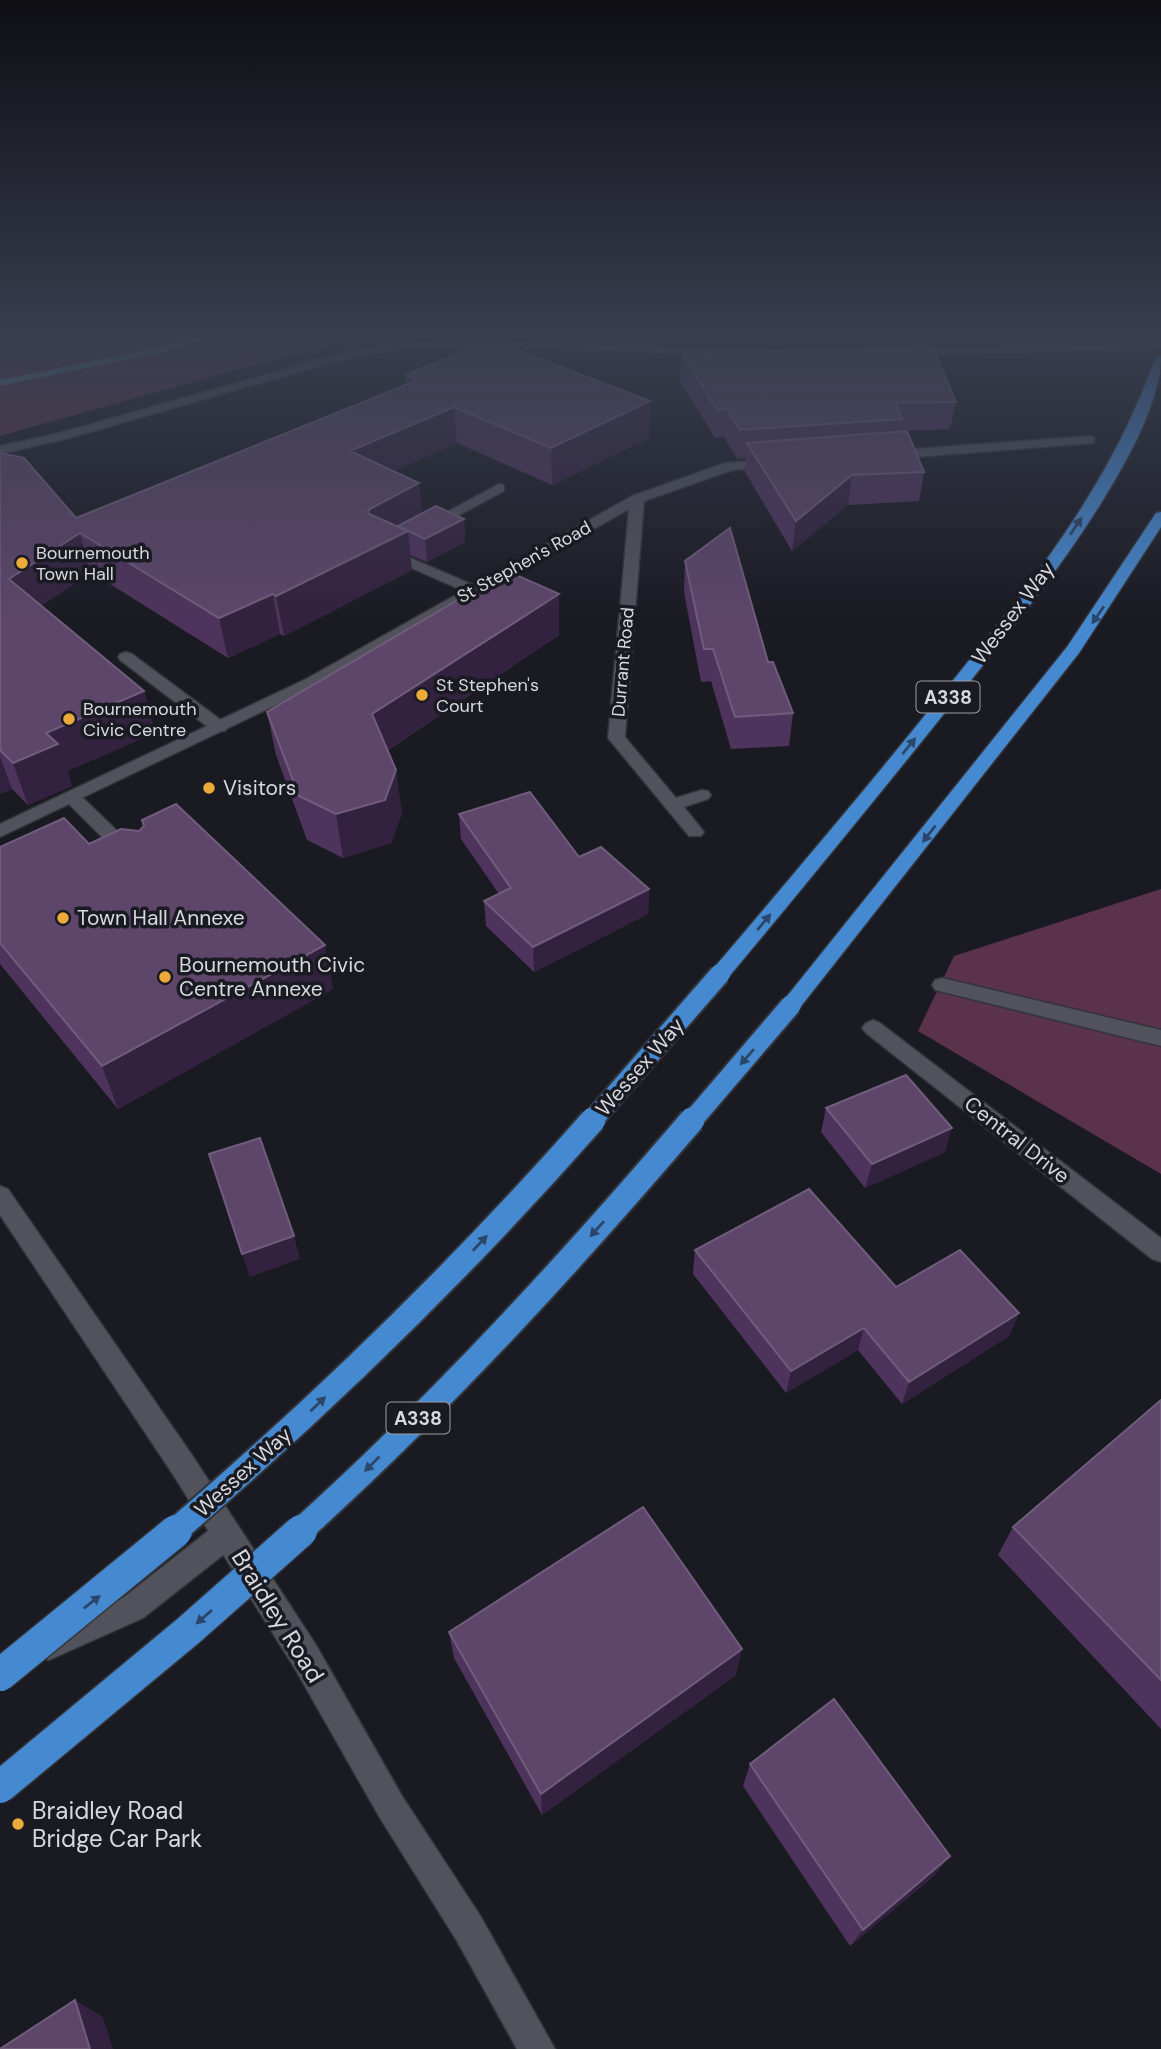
<svg xmlns="http://www.w3.org/2000/svg" width="1161" height="2049" font-family="'DM Sans',sans-serif">
	<rect width="100%" height="100%" fill="#1a1a22"/>
	<!-- green -->
	<path fill="#5a324a" d="M 12,334 L 434,334 L 344,343 L 239,369 L 0,436 L 0,336 Z
		M 1161,889 L 1161,1174 L 918,1031 L 954,956 Z"/>
	<g fill="none" stroke-linecap="round" stroke-linejoin="round">
		<!-- stream -->
		<path fill="#538a9b" fill-rule="evenodd" d="M 206,334 L 219,334 L 163,352 L 0,386 L 0,380 L 162,347 Z"/>
		<defs>
			<path id="service" d="M 499,484 L 504,485 L 504,491 L 431,530 L 426,531 L 419,527 Z
				M 385,547 L 478,587 L 480,590 L 478,593 L 468,593 L 380,554 L 378,551 Z
				M 126,652 L 132,654 L 225,723 L 227,727 L 225,731 L 213,731 L 120,660 L 118,657 L 120,654 Z
				M 72,792 L 78,793 L 137,850 L 139,854 L 137,858 L 123,858 L 66,801 L 63,797 Z
				M 942,978 L 1161,1030 L 1161,1046 L 935,990 L 932,985 L 935,980 Z"/>
			<path id="minor" d="M 1090,436 L 1094,437 L 1094,443 L 889,459 L 883,455 L 889,451 Z
				M 774,459 L 779,460 L 779,466 L 732,470 L 644,501 L 625,737 L 676,798 L 702,790 L 708,791 L 711,795 L 708,799 L 684,807 L 704,832 L 701,836 L 689,836 L 608,738 L 629,509 L 318,685 L 0,837 L 0,824 L 306,679 L 632,496 L 725,463 Z
				M 873,1020 L 880,1023 L 1161,1238 L 1161,1262 L 1152,1259 L 866,1033 L 862,1028 L 866,1023 Z
				M 227,1520 L 237,1524 L 241,1534 L 237,1544 L 143,1618 L 49,1660 L 38,1656 L 34,1645 L 38,1634 L 123,1598 L 217,1524 Z"/>
			<path id="tertiary" d="M 465,340 L 761,350 L 767,353 L 761,356 L 465,346 L 399,349 L 337,361 L 66,439 L 0,454 L 0,446 L 59,433 L 335,355 L 399,343 Z
				M 1161,343 L 1161,349 L 905,355 L 899,352 L 905,349 Z
				M 0,1186 L 8,1189 L 192,1455 L 316,1645 L 402,1796 L 481,1917 L 555,2049 L 517,2049 L 457,1941 L 380,1818 L 294,1667 L 172,1473 L 0,1215 Z"/>
			<path id="trunk" d="M 1161,356 C 1161,454 998,646 935,725 C 866,811 797,895 727,979 L 713,979 L 710,974 L 713,969 C 792,876 871,783 947,688 C 1031,583 1109,488 1155,359 Z
				M 1161,512 L 1161,527 L 1079,653 L 798,1010 L 791,1012 L 784,1010 L 781,1005 L 784,1000 L 1067,647 L 1156,513 Z"/>
		</defs>
		<!-- service casing -->
		<use href="#service" stroke="#333439" stroke-width="3"/>
		<!-- minor casing -->
		<use href="#minor" stroke="#333439" stroke-width="3"/>
		<!-- tertiary casing -->
		<use href="#tertiary" stroke="#333439" stroke-width="3"/>
		<!-- trunk casing -->
		<use href="#trunk" stroke="#333439" stroke-width="3"/>
		<!-- service -->
		<use href="#service" fill="#51525b" fill-rule="evenodd"/>
		<!-- minor -->
		<use href="#minor" fill="#51525b" fill-rule="evenodd"/>
		<!-- tertiary -->
		<use href="#tertiary" fill="#51525b" fill-rule="evenodd"/>
		<!-- trunk -->
		<use href="#trunk" fill="#4589d0" fill-rule="evenodd"/>
		<defs>
			<path id="trunk-bridge-far2" d="M 591,1122 L 720,974
				M 691,1122 L 791,1005"/>
			<path id="trunk-bridge-far1" d="M 174,1532 C 323,1404 463,1268 593,1120
				M 299,1532 C 440,1405 569,1264 692,1120"/>
			<path id="trunk-bridge" d="M 0,1675 L 176,1531
				M 0,1787 L 188,1631 L 301,1531"/>
		</defs>
		<!-- trunk-bridge-far2 casing -->
		<use href="#trunk-bridge-far2" stroke="#333439" stroke-width="24" stroke-linecap="butt"/>
		<!-- trunk-bridge-far1 casing -->
		<use href="#trunk-bridge-far1" stroke="#333439" stroke-width="29" stroke-linecap="butt"/>
		<!-- trunk-bridge casing -->
		<use href="#trunk-bridge" stroke="#333439" stroke-width="35" stroke-linecap="butt"/>
		<!-- trunk-bridge-far2 -->
		<use href="#trunk-bridge-far2" stroke="#4589d0" stroke-width="20"/>
		<!-- trunk-bridge-far1 -->
		<use href="#trunk-bridge-far1" stroke="#4589d0" stroke-width="25"/>
		<!-- trunk-bridge -->
		<use href="#trunk-bridge" stroke="#4589d0" stroke-width="32"/>
	</g>
	<!-- wall -->
	<path fill="#4e345c" d="M 682,354 L 956,402 L 950,429 L 900,431 L 924,472 L 919,501 L 848,505 L 792,551 L 745,472 L 746,458 L 737,459 L 724,437 L 715,438 L 680,381 Z
		M 406,375 L 650,401 L 649,438 L 552,485 L 457,443 L 394,471 L 419,483 L 422,514 L 464,519 L 465,542 L 427,562 L 410,555 L 412,570 L 284,636 L 280,634 L 228,658 L 91,572 L 41,606 L 144,691 L 155,733 L 67,771 L 72,786 L 28,805 L 12,789 L 0,794 L 0,453 L 76,518 L 407,385 Z
		M 685,561 L 768,662 L 793,713 L 789,746 L 731,749 L 711,681 L 701,682 L 684,592 Z
		M 559,635 L 388,750 L 402,813 L 391,843 L 343,858 L 307,840 L 276,755 L 267,712 Z
		M 459,814 L 579,857 L 649,889 L 648,914 L 534,972 L 486,926 L 484,901 L 499,894 L 461,839 Z
		M 89,844 L 333,989 L 118,1109 L 0,964 L 0,847 Z
		M 826,1108 L 945,1152 L 865,1188 L 821,1132 Z
		M 695,1250 L 896,1287 L 1019,1313 L 1009,1336 L 902,1404 L 858,1350 L 786,1393 L 693,1274 Z
		M 1161,1400 L 1161,1729 L 998,1555 L 1013,1527 Z
		M 449,1632 L 736,1675 L 542,1815 L 454,1658 Z
		M 750,1764 L 935,1875 L 850,1946 L 743,1786 Z"/>
	<!-- shaded-wall -->
	<path fill="#33223f" d="M 650,401 L 649,438 L 552,485 L 551,448 Z
		M 454,407 L 457,443 L 355,488 L 350,451 Z
		M 852,475 L 848,505 L 792,551 L 796,521 Z
		M 419,483 L 423,522 L 408,531 L 412,570 L 284,636 L 276,596 L 368,510 Z
		M 464,519 L 465,542 L 427,562 L 425,539 Z
		M 80,533 L 91,572 L 22,619 L 9,579 Z
		M 273,594 L 280,634 L 228,658 L 219,618 Z
		M 559,594 L 559,635 L 378,756 L 372,714 Z
		M 144,691 L 155,733 L 67,771 L 72,786 L 28,805 L 13,763 L 46,733 Z
		M 0,756 L 12,789 L 0,794 Z
		M 396,770 L 402,813 L 391,843 L 343,858 L 336,814 Z
		M 649,889 L 648,914 L 534,972 L 533,947 Z
		M 325,945 L 333,989 L 118,1109 L 102,1066 Z
		M 952,1128 L 945,1152 L 865,1188 L 872,1164 Z
		M 294,1236 L 300,1259 L 250,1277 L 242,1254 Z
		M 1019,1313 L 1009,1336 L 902,1404 L 909,1382 Z
		M 864,1328 L 858,1350 L 786,1393 L 791,1371 Z
		M 742,1649 L 736,1675 L 542,1815 L 541,1794 Z
		M 950,1856 L 935,1875 L 850,1946 L 863,1930 Z
		M 75,2000 L 103,2017 L 113,2049 L 90,2049 Z"/>
	<!-- building -->
	<path fill="#5d466a" stroke="#705d7c" stroke-width="2" d="M 491,340 L 650,401 L 551,448 L 454,407 L 350,451 L 419,483 L 368,510 L 369,514 L 408,531 L 276,596 L 273,594 L 219,618 L 80,533 L 9,579 L 144,691 L 46,733 L 58,744 L 13,763 L 0,750 L 0,453 L 24,458 L 76,518 L 418,380 L 406,375 Z
		M 932,346 L 956,402 L 896,403 L 902,419 L 740,430 L 726,409 L 717,410 L 682,354 Z
		M 907,431 L 924,472 L 852,475 L 796,521 L 747,443 Z
		M 436,506 L 464,519 L 425,539 L 398,526 Z
		M 730,528 L 768,662 L 773,662 L 793,713 L 735,717 L 713,649 L 704,649 L 685,561 Z
		M 507,571 L 559,594 L 372,714 L 396,770 L 385,800 L 336,814 L 299,796 L 267,712 Z
		M 530,792 L 579,857 L 601,847 L 649,889 L 533,947 L 484,901 L 511,888 L 459,814 Z
		M 176,804 L 325,945 L 102,1066 L 0,943 L 0,847 L 64,818 L 89,844 L 121,829 L 139,831 L 144,826 L 142,820 Z
		M 906,1075 L 952,1128 L 872,1164 L 826,1108 Z
		M 260,1138 L 294,1236 L 242,1254 L 209,1154 Z
		M 809,1189 L 896,1287 L 960,1250 L 1019,1313 L 909,1382 L 864,1328 L 791,1371 L 695,1250 Z
		M 1161,1400 L 1161,1680 L 1013,1527 Z
		M 643,1507 L 742,1649 L 541,1794 L 449,1632 Z
		M 834,1699 L 950,1856 L 863,1930 L 750,1764 Z
		M 75,2000 L 90,2049 L 0,2049 Z"/>
	<!-- one-way arrows -->
	<defs><path id="oneway-solid" d="M-6-.8H1V-3.2L6.5 0L1 3.2V.8H-6Z" transform="scale(1.75)"/></defs>
	<g fill="#2b4668">
		<use href="#oneway-solid" transform="translate(1076 526) rotate(-56)"/>
		<use href="#oneway-solid" transform="translate(1098 615) rotate(124)"/>
		<use href="#oneway-solid" transform="translate(909 746) rotate(-51)"/>
		<use href="#oneway-solid" transform="translate(929 834) rotate(128)"/>
		<use href="#oneway-solid" transform="translate(764 922) rotate(-50)"/>
		<use href="#oneway-solid" transform="translate(747 1057) rotate(131)"/>
		<use href="#oneway-solid" transform="translate(597 1229) rotate(132)"/>
		<use href="#oneway-solid" transform="translate(480 1243) rotate(-47)"/>
		<use href="#oneway-solid" transform="translate(318 1404) rotate(-44)"/>
		<use href="#oneway-solid" transform="translate(372 1464) rotate(135)"/>
		<use href="#oneway-solid" transform="translate(92 1602) rotate(-38)"/>
		<use href="#oneway-solid" transform="translate(204 1617) rotate(139)"/>
	</g>
	<!-- sky -->
	<linearGradient id="sky" x2="0" y2="1"><stop stop-color="#0e0e13"/><stop offset="0.54" stop-color="#383e4f"/><stop offset="1" stop-color="#383e4f" stop-opacity="0"/></linearGradient>
	<rect width="1161" height="621" fill="url(#sky)"/>
	<!-- markers -->
	<g fill="#ebaa39" stroke="#1a1a22" stroke-width="2.5">
		<circle cx="22" cy="563" r="7"/>
		<circle cx="422" cy="695" r="7"/>
		<circle cx="69" cy="719" r="7"/>
		<circle cx="209" cy="788" r="7"/>
		<circle cx="63" cy="918" r="7"/>
		<circle cx="165" cy="977" r="7"/>
		<circle cx="18" cy="1824" r="7"/>
	</g>
	<g text-anchor="middle" dominant-baseline="central" stroke-width="7" stroke-linejoin="round" paint-order="stroke">
		<!-- far-poi labels -->
		<g font-size="18" fill="#d8d9de" stroke="#1a1a22" text-anchor="start">
			<text x="36" y="553">Bournemouth<tspan x="36" dy="21">Town Hall</tspan></text>
			<text x="436" y="685">St Stephen's<tspan x="436" dy="21">Court</tspan></text>
			<text x="83" y="709">Bournemouth<tspan x="83" dy="21">Civic Centre</tspan></text>
		</g>
		<!-- far-street labels -->
		<g font-size="18" fill="#d8d9de" stroke="#1a1a22">
			<text transform="translate(524 562) rotate(-29)">St Stephen's Road</text>
			<text transform="translate(623 662) rotate(-85)">Durrant Road</text>
		</g>
		<!-- shield labels -->
		<g fill="#1a1a22" stroke="#9fa0a6" stroke-width="2">
			<rect x="916.5" y="681.5" width="63" height="31" rx="5"/>
			<rect x="386.5" y="1402.5" width="63" height="31" rx="5"/>
		</g>
		<g font-size="19" font-weight="bold" fill="#d8d9de">
			<text x="948" y="697">A338</text>
			<text x="418" y="1418">A338</text>
		</g>
		<!-- street labels -->
		<g font-size="21" fill="#d8d9de" stroke="#1a1a22">
			<text transform="translate(1013 613) rotate(-53)">Wessex Way</text>
			<text transform="translate(640 1067) rotate(-49)">Wessex Way</text>
			<text transform="translate(1017 1140) rotate(38)">Central Drive</text>
			<text transform="translate(243 1472) rotate(-42)">Wessex Way</text>
		</g>
		<!-- poi labels -->
		<g font-size="21" fill="#d8d9de" stroke="#1a1a22" text-anchor="start">
			<text x="223" y="788">Visitors</text>
			<text x="77" y="918">Town Hall Annexe</text>
			<text x="179" y="965">Bournemouth Civic<tspan x="179" dy="24">Centre Annexe</tspan></text>
		</g>
		<!-- near-street labels -->
		<g font-size="24" fill="#d8d9de" stroke="#1a1a22">
			<text transform="translate(278 1616) rotate(58)">Braidley Road</text>
		</g>
		<!-- near-poi labels -->
		<g font-size="24" fill="#d8d9de" stroke="#1a1a22" text-anchor="start">
			<text x="32" y="1810">Braidley Road<tspan x="32" dy="28">Bridge Car Park</tspan></text>
		</g>
	</g>
</svg>
